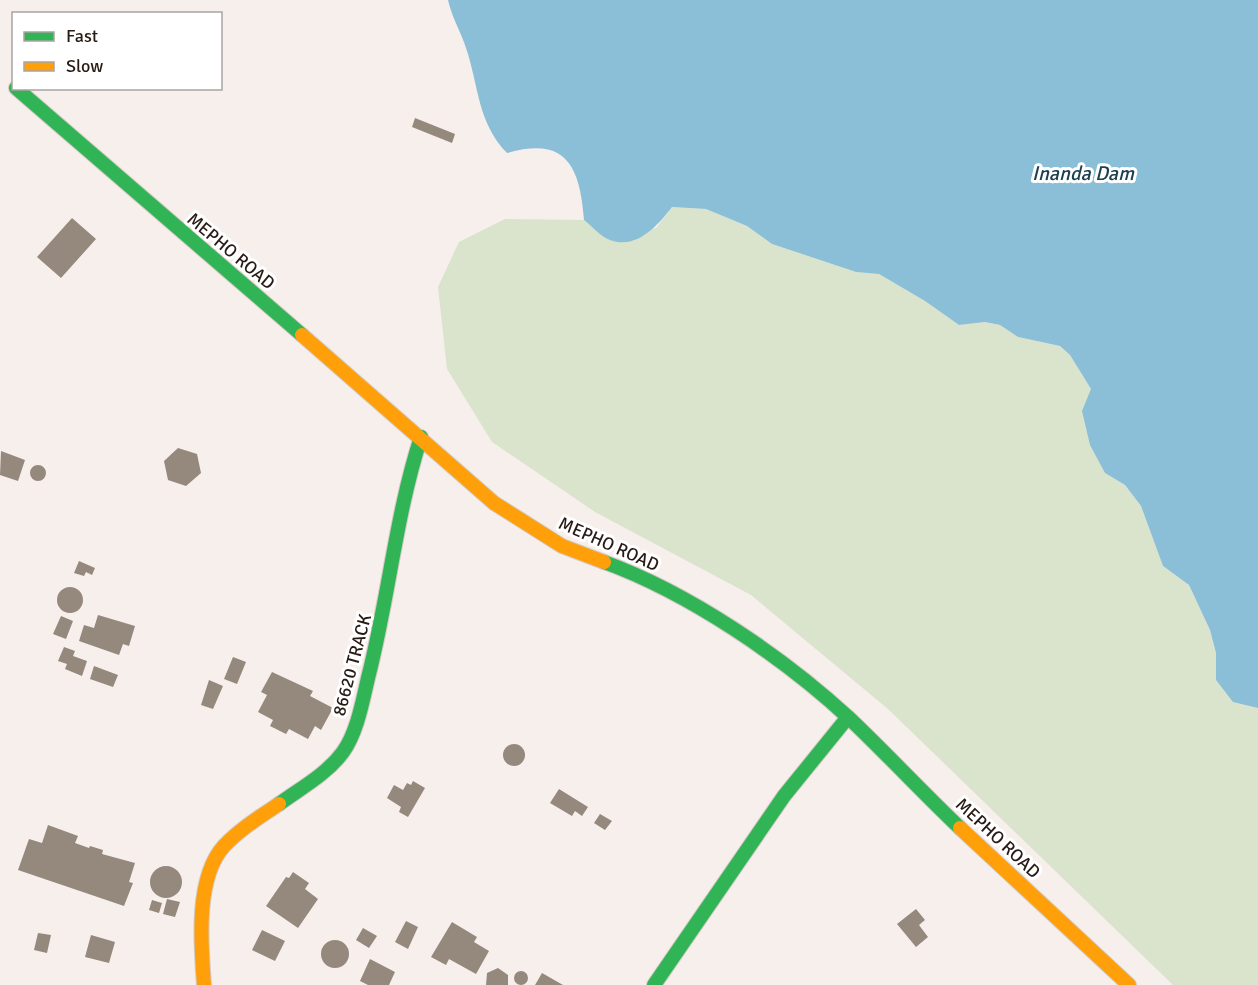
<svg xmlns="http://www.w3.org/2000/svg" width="1258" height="985" font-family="Signika,sans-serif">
	<rect width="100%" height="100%" fill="#f7efec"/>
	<!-- green -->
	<path fill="#dae4cd" d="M 672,207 L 706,209 L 747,226 L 772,244 L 856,272 L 879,274 L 925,301 L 959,325 L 985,322 L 1000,325 L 1018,337 L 1060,346 L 1070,355 L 1091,389 L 1105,473 L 1125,485 L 1141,506 L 1163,566 L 1189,585 L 1210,630 L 1216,653 L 1216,680 L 1258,708 L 1258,985 L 1173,985 L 888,709 L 751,595 L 595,512 L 492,442 L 447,369 L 438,287 L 459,242 L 505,219 L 584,220 L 610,240 L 656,228 Z"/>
	<!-- water -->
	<path fill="#8bbfd7" d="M 448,0 L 1258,0 L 1258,708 L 1233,702 L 1216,680 L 1216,653 L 1210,630 L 1189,585 L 1163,566 L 1141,506 L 1125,485 L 1105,473 L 1090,445 L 1082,411 L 1091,389 L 1070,355 L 1060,346 L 1018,337 L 1000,325 L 985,322 L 959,325 L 925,301 L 879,274 L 856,272 L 772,244 L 747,226 L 706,209 L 672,207 C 658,225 637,250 610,240 C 601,237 592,226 584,220 C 580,166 566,136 507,153 C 477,122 479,86 466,48 C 461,32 452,18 448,0 Z"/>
	<!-- building -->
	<path fill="#95887c" d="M 415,118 L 455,134 L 452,143 L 412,127 Z
		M 72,218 L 96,239 L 61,278 L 37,257 Z
		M 178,448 L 197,454 L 201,473 L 186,486 L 168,480 L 164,461 Z
		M 1,451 L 25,460 L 18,481 L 0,475 Z
		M30 473a8 8 0 1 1 16 0a8 8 0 1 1-16 0Z
		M 79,561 L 95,568 L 92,575 L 86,572 L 84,576 L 74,573 Z
		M57 600a13 13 0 1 1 26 0a13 13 0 1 1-26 0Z
		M 98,615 L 135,626 L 129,646 L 123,644 L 119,655 L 79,641 L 84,625 L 94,628 Z
		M 61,616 L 73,621 L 66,639 L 53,634 Z
		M 64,647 L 75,651 L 73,656 L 87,661 L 82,676 L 65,669 L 67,664 L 58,661 Z
		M 233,657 L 246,662 L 237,684 L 224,679 Z
		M 94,666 L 118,675 L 113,687 L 90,679 Z
		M 272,672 L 313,691 L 310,696 L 333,708 L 321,730 L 315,726 L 308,739 L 289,729 L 286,734 L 270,726 L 273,720 L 258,712 L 267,695 L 261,692 Z
		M 209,680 L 223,686 L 213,709 L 201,705 Z
		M503 755a11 11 0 1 1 22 0a11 11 0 1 1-22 0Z
		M 413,781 L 425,788 L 408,817 L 399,812 L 401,807 L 387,798 L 394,785 L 403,790 L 407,783 L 411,785 Z
		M 559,789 L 588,807 L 582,816 L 575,811 L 572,816 L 550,803 Z
		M 600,814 L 612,821 L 605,830 L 594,823 Z
		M 48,825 L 78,836 L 75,843 L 89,848 L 90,846 L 103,850 L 102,854 L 135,863 L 129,882 L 133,883 L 124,906 L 18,870 L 29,839 L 42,843 Z
		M150 882a16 16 0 1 1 32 0a16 16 0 1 1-32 0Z
		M 293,872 L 309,883 L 305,889 L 318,899 L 298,928 L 266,906 L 286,877 L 289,878 Z
		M 167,899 L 180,902 L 175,917 L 163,914 Z
		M 152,900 L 162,903 L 159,913 L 149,910 Z
		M 916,909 L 925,920 L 919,925 L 928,937 L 916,947 L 897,924 Z
		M 406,921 L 418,927 L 408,949 L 395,942 Z
		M 452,922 L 477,937 L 474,942 L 489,951 L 476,974 L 449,959 L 446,965 L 431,957 Z
		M 363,928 L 377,936 L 369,948 L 356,940 Z
		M 262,930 L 285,941 L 275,961 L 252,950 Z
		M 38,933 L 51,935 L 47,953 L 34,950 Z
		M 91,935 L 115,942 L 109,963 L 85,957 Z
		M321 954a14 14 0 1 1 28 0a14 14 0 1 1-28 0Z
		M 370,959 L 395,972 L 389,985 L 368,985 L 360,981 Z
		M 498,968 L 508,975 L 508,985 L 486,985 L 487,973 Z
		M514 978a7 7 0 1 1 14 0a7 7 0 1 1-14 0Z
		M 542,973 L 563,985 L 535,985 Z"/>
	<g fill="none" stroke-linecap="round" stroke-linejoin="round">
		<defs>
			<path id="fast" d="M 16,88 L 302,335
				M 604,562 C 689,593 783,657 849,718 C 887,754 922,792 960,828
				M 279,804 C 301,788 327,774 343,752 C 358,731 363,698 369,674 C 389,595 396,514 421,437
				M 654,985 L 784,796 L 848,717"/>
			<path id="slow" d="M 302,335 L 494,503 L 562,546 L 604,562
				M 960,828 L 1129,985
				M 204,985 C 201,945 195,878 224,846 C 240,829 261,816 279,804"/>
		</defs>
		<!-- fast casing -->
		<use href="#fast" stroke="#d3cac5" stroke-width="16"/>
		<!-- slow casing -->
		<use href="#slow" stroke="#d3cac5" stroke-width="16"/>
		<!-- fast -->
		<use href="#fast" stroke="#30b455" stroke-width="14"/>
		<!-- slow -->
		<use href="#slow" stroke="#ff9f0a" stroke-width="14"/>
	</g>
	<g text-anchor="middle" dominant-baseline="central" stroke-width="6" stroke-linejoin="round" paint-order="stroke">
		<!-- street labels -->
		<g font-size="18" fill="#281b15" stroke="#fff">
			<text transform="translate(231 251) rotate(40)">MEPHO ROAD</text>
			<text transform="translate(609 544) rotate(24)">MEPHO ROAD</text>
			<text transform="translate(352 665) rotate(-75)">86620 TRACK</text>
			<text transform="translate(998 838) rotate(43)">MEPHO ROAD</text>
		</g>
		<!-- water labels -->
		<g font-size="20" font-style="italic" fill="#1e4151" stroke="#fff">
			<text x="1083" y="173">Inanda Dam</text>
		</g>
	</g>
	<!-- legend -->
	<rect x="12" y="12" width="210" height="78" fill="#ffffff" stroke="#a9a4a1" stroke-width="1.5"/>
	<rect x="24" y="32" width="30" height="9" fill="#30b455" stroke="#a9a4a1" stroke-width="1.5"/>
	<text x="66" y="42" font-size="18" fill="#281b15">Fast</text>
	<rect x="24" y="62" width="30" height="9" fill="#ff9f0a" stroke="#a9a4a1" stroke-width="1.5"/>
	<text x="66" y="72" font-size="18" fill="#281b15">Slow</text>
</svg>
